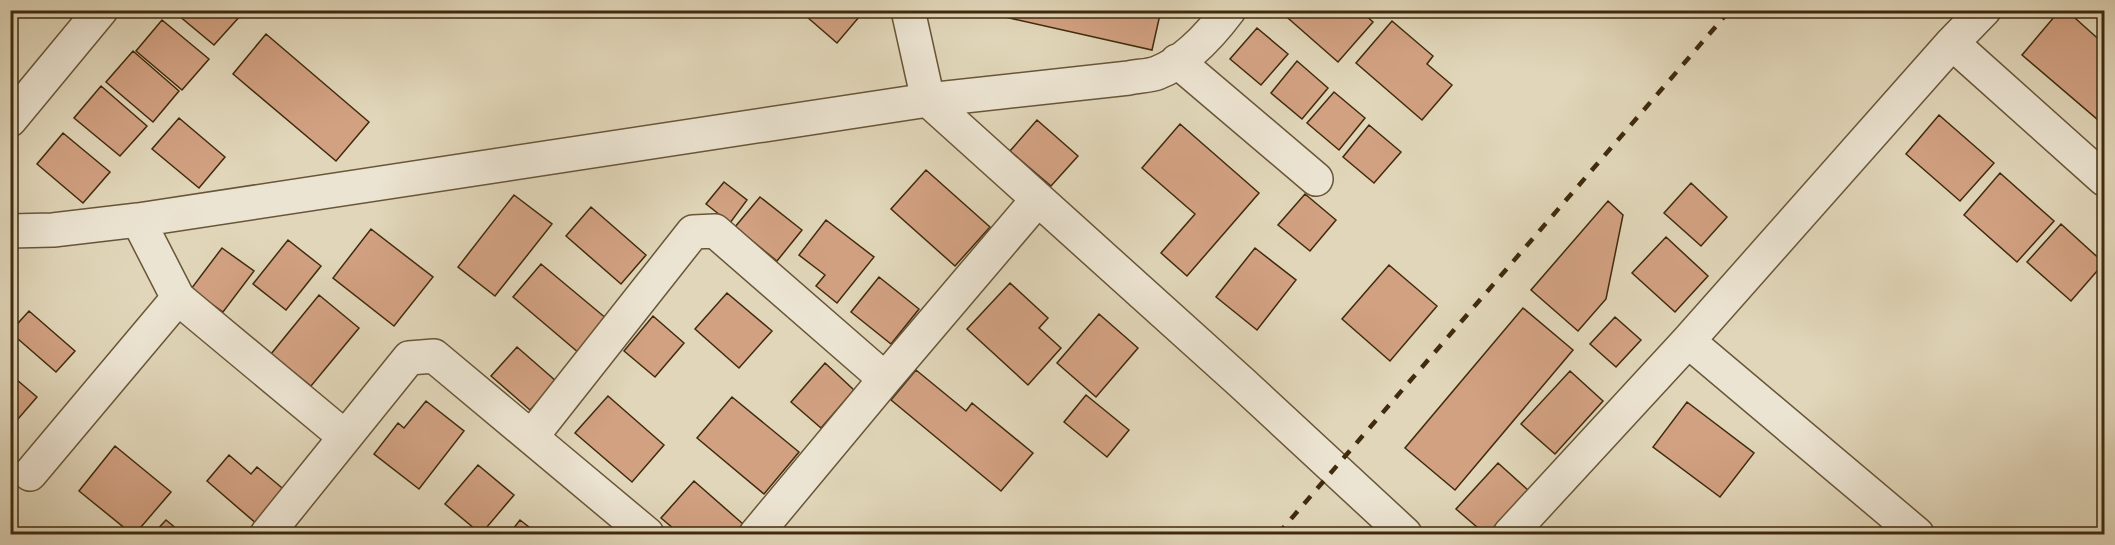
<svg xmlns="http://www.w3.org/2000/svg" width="2115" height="545" font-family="'Old Standard TT',serif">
	<rect width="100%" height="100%" fill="#e1d6b9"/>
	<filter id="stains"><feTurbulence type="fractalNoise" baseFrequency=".00333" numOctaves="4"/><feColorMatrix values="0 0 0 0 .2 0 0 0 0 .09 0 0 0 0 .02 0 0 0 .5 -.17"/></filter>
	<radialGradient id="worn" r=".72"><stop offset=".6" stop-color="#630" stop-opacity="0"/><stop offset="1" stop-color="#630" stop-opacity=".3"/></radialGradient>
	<!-- building -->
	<path fill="#d2a182" stroke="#402b0c" stroke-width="1.5" d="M 172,10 L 236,10 L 241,15 L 214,45 Z
		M 799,10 L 865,10 L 837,43 Z
		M 974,10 L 1161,10 L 1152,50 Z
		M 1283,10 L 1360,10 L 1373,22 L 1338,62 L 1281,12 Z
		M 2060,10 L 2066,10 L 2104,44 L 2104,125 L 2022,55 Z
		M 162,20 L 209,59 L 182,90 L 136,51 Z
		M 1392,21 L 1433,56 L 1427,64 L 1452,85 L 1422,120 L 1356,63 Z
		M 1257,28 L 1288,54 L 1261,85 L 1230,59 Z
		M 266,34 L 369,122 L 336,161 L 233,74 Z
		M 133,51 L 179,91 L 153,122 L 106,82 Z
		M 1297,61 L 1328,88 L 1302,119 L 1271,93 Z
		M 101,86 L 147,126 L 120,156 L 74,118 Z
		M 1334,92 L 1365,118 L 1339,150 L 1307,123 Z
		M 1939,115 L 1994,163 L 1960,201 L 1906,154 Z
		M 179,118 L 225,157 L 199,188 L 152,149 Z
		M 1037,120 L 1078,156 L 1051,186 L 1010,151 Z
		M 1180,124 L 1259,193 L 1187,276 L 1161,253 L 1195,214 L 1142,168 Z
		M 1369,125 L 1401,152 L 1374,183 L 1343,157 Z
		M 63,133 L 110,172 L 83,203 L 37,164 Z
		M 926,170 L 990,227 L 955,266 L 891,209 Z
		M 2000,173 L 2054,221 L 2017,262 L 1964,215 Z
		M 724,182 L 747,200 L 730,223 L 706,204 Z
		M 1691,183 L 1727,217 L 1701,246 L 1664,213 Z
		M 1305,194 L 1336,220 L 1310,251 L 1278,225 Z
		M 514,195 L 552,224 L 495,296 L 458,267 Z
		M 760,197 L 802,230 L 777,261 L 735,227 Z
		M 1608,201 L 1623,215 L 1606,299 L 1578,331 L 1531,290 Z
		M 591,207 L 646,255 L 621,284 L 566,236 Z
		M 826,220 L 874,257 L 837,303 L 816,286 L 825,275 L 799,255 Z
		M 2061,224 L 2104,263 L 2071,301 L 2027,262 Z
		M 371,229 L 433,277 L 394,326 L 333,278 Z
		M 1666,237 L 1708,276 L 1675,312 L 1632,273 Z
		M 288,240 L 321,266 L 286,310 L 253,284 Z
		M 222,248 L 254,271 L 223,312 L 191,289 Z
		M 1255,248 L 1296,280 L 1257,330 L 1216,297 Z
		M 541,264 L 607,319 L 579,353 L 513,297 Z
		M 1389,265 L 1437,306 L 1390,361 L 1342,319 Z
		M 879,277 L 919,309 L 891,344 L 851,312 Z
		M 1010,283 L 1048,318 L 1039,328 L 1061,348 L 1028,385 L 967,329 Z
		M 727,293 L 772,331 L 739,368 L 695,329 Z
		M 319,295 L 359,328 L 311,386 L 271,354 Z
		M 1523,308 L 1573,350 L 1455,490 L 1405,448 Z
		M 29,311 L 75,351 L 56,372 L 10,332 Z
		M 1099,314 L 1138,348 L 1096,397 L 1057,363 Z
		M 653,316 L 684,343 L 655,377 L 624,351 Z
		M 1615,317 L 1641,340 L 1616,367 L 1590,344 Z
		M 517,347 L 556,381 L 530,410 L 491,376 Z
		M 825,363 L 854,390 L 821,428 L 791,402 Z
		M 916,370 L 966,411 L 972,403 L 1033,453 L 1001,491 L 891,400 Z
		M 1570,371 L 1603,401 L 1555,454 L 1521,424 Z
		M 10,374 L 37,397 L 18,419 L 10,412 Z
		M 1086,395 L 1129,430 L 1107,457 L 1064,422 Z
		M 608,396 L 664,445 L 632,482 L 575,433 Z
		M 732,397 L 799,452 L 764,494 L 697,438 Z
		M 426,401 L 464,431 L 419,489 L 374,454 L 398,423 L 404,428 Z
		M 1687,402 L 1754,453 L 1720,497 L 1653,447 Z
		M 115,446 L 171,492 L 135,534 L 132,534 L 79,491 Z
		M 229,455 L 251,474 L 257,467 L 287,492 L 258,525 L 207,481 Z
		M 1498,463 L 1528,490 L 1488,534 L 1485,534 L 1456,509 Z
		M 478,465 L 514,495 L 481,534 L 445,504 Z
		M 694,481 L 743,524 L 734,534 L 680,534 L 661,518 Z
		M 166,520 L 183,534 L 153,534 Z
		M 520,520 L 538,534 L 509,534 Z"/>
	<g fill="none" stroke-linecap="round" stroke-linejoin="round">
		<defs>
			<path id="minor" d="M 908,10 L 928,100 L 1242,383 L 1405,534
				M 1952,43 L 2104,179
				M 1177,61 L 1316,179
				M 10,120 L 101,10
				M 138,220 L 178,298 L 345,437
				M 10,231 L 53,230 L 138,220 L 928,100 L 1129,78 C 1138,76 1149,76 1157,73 C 1186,62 1211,34 1229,10
				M 1688,341 L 1917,534
				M 532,436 L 693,232 L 715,231 L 885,379
				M 30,474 L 178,298
				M 267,534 L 409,358 L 434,356 L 647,534
				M 756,534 L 885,379 L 1038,199
				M 1510,534 L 1688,341 L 1952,43 L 1984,10"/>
		</defs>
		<!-- minor casing -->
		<use href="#minor" stroke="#685637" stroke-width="36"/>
		<!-- minor -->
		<use href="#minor" stroke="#ece4d2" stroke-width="33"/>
		<!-- rail -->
		<path stroke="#402b0c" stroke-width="4.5" stroke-dasharray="10 10" stroke-linecap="butt" d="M 1278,534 L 1730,10"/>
	</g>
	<!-- margin -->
	<rect width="2115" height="545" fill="none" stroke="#e1d6b9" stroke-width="36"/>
	<rect x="12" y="12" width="2091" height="521" fill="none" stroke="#402b0c" stroke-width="3"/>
	<rect x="18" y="18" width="2079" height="509" fill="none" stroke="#402b0c" stroke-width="1.5"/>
	<rect width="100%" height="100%" filter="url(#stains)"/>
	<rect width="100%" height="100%" fill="url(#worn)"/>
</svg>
